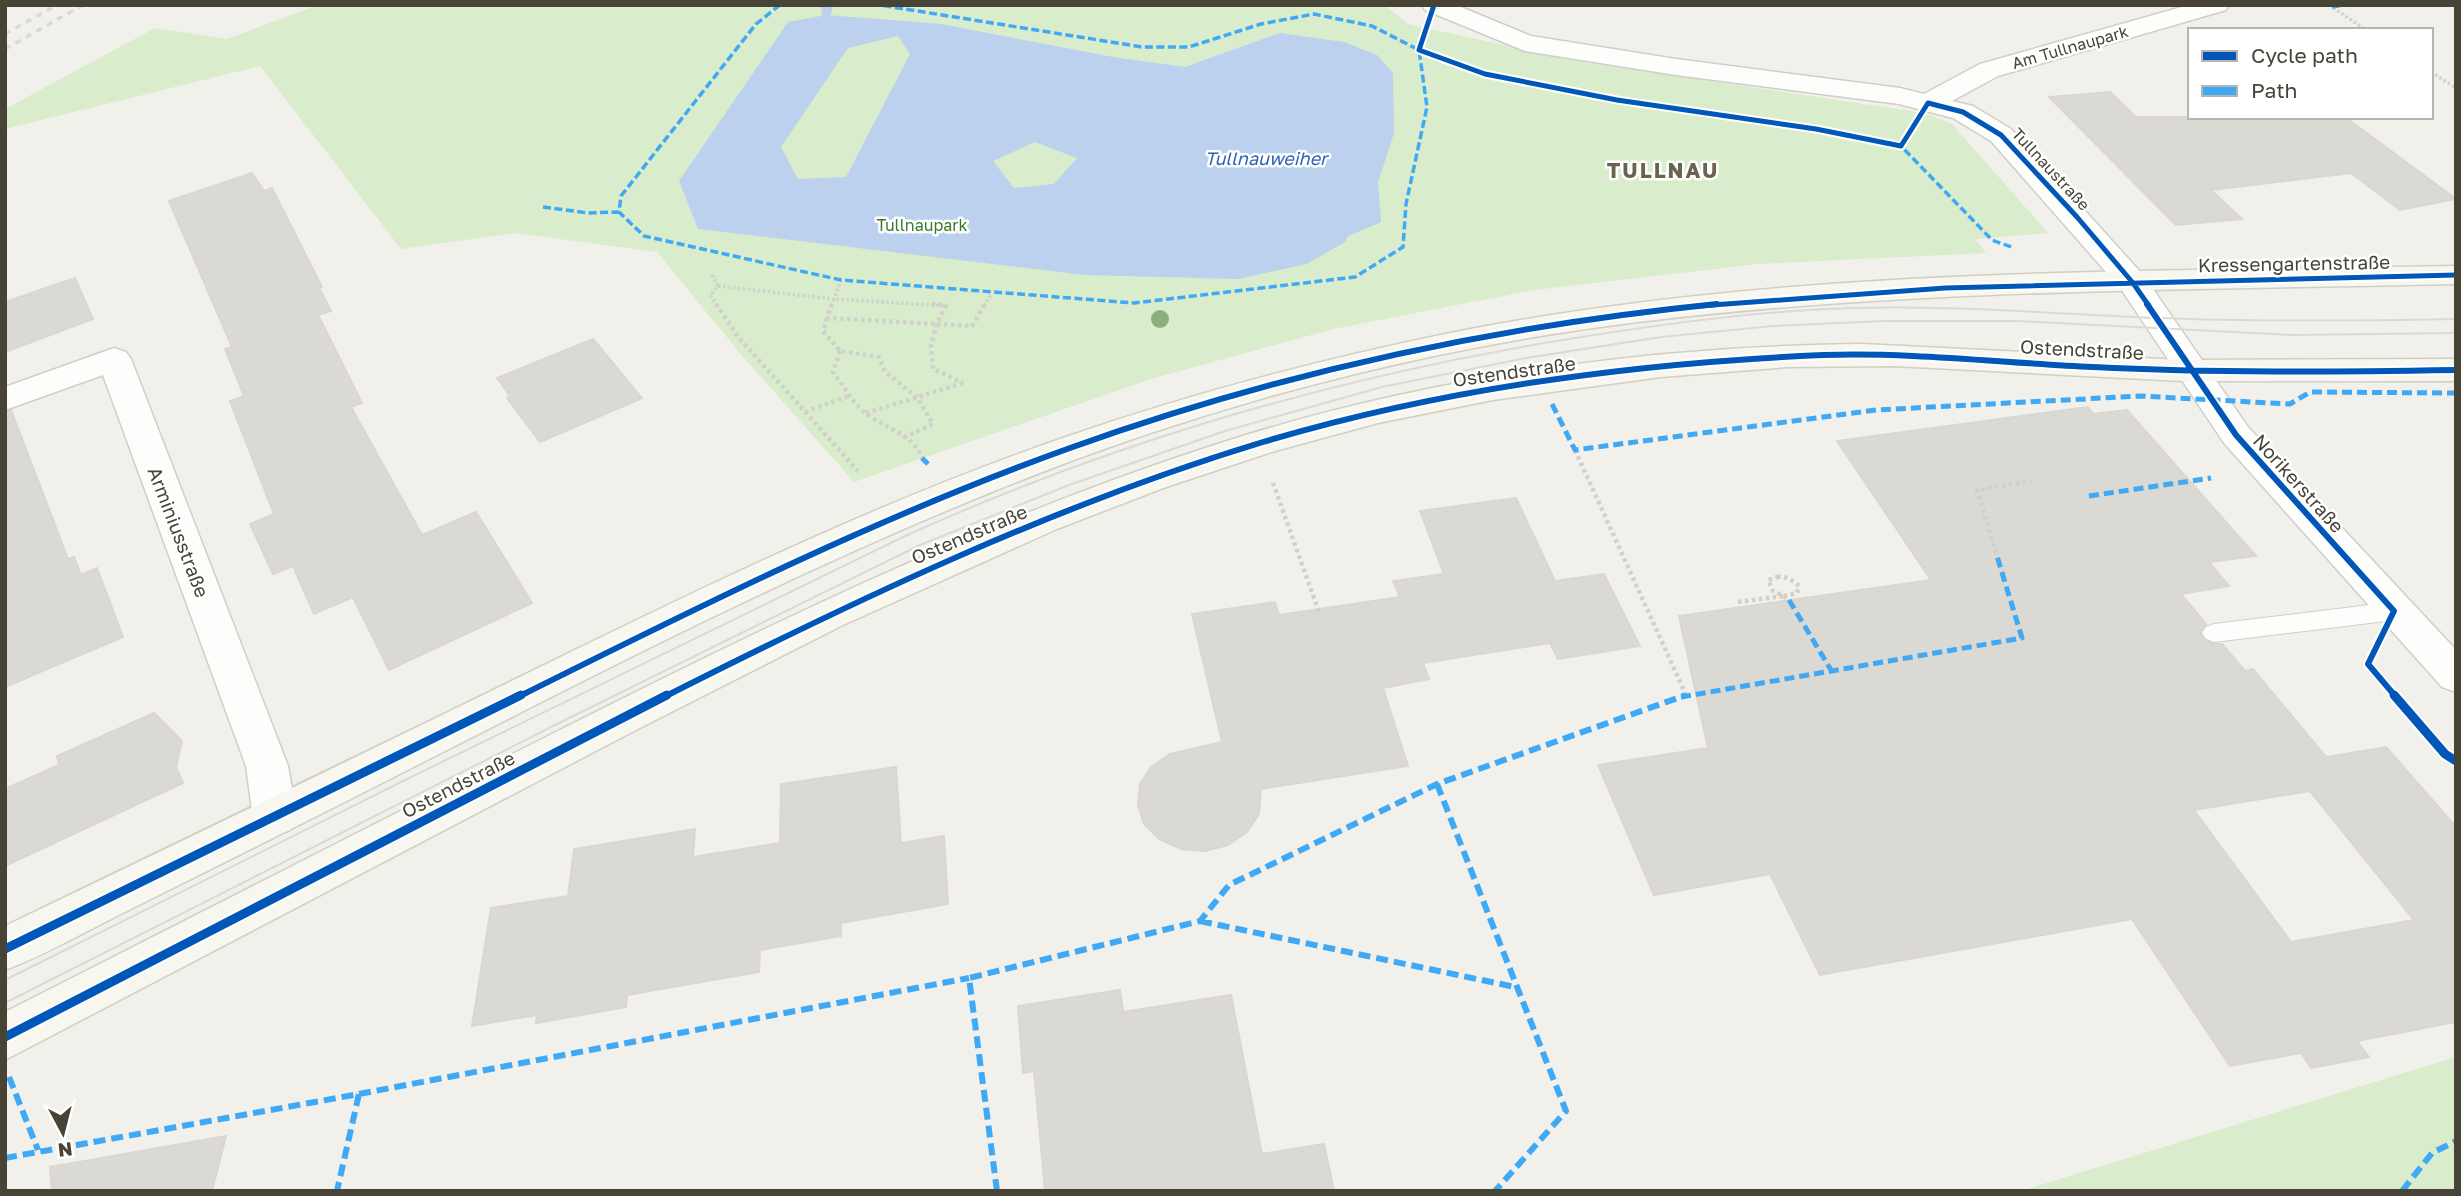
<svg xmlns="http://www.w3.org/2000/svg" width="2461" height="1196" font-family="'Golos Text',sans-serif">
	<rect width="100%" height="100%" fill="#f1f0eb"/>
	<!-- green -->
	<path fill="#d9eccb" d="M 318,5 L 1384,5 L 1408,24 L 1576,61 L 1924,113 L 1952,124 L 2048,233 L 1975,239 L 1986,253 L 1758,264 L 1534,290 L 1333,329 L 1151,379 L 854,482 L 744,358 L 657,252 L 515,233 L 401,249 L 260,66 L 5,129 L 5,109 L 155,28 L 227,39 Z
		M 2456,1057 L 2456,1191 L 2021,1191 Z"/>
	<!-- water -->
	<path fill="#bbd1ee" fill-rule="evenodd" d="M 826,15 L 941,24 L 1113,57 L 1185,67 L 1280,33 L 1344,42 L 1377,55 L 1393,73 L 1394,133 L 1378,182 L 1381,222 L 1348,236 L 1345,242 L 1307,264 L 1238,279 L 1085,275 L 698,229 L 679,181 L 788,22 ZM 898,36 L 910,54 L 846,177 L 798,179 L 781,147 L 848,48 ZM 1035,142 L 1077,158 L 1054,184 L 1014,188 L 993,161 Z"/>
	<g fill="none" stroke-linecap="round" stroke-linejoin="round">
		<!-- stream -->
		<path fill="#bbd1ee" fill-rule="evenodd" d="M 821,5 L 833,5 L 830,17 L 822,17 Z"/>
	</g>
	<!-- building -->
	<path fill="#dad9d3" stroke="#d9d7d0" stroke-width="2" fill-rule="evenodd" d="M 2110,92 L 2136,117 L 2345,117 L 2456,199 L 2400,210 L 2351,173 L 2211,190 L 2242,219 L 2176,225 L 2049,97 Z
		M 252,173 L 264,191 L 272,188 L 322,287 L 319,288 L 331,311 L 318,315 L 362,403 L 351,407 L 422,535 L 476,512 L 532,603 L 389,670 L 353,597 L 314,614 L 293,566 L 273,574 L 250,524 L 274,514 L 230,401 L 244,396 L 225,349 L 232,347 L 169,201 Z
		M 75,278 L 93,319 L 5,352 L 5,302 Z
		M 593,339 L 642,398 L 540,442 L 507,398 L 510,396 L 497,378 Z
		M 2088,407 L 2093,414 L 2127,410 L 2256,556 L 2209,562 L 2229,586 L 2181,594 L 2206,624 L 2200,632 L 2204,640 L 2213,644 L 2222,644 L 2245,671 L 2253,669 L 2326,757 L 2386,747 L 2456,827 L 2456,1022 L 2357,1041 L 2369,1057 L 2311,1068 L 2301,1053 L 2230,1066 L 2132,919 L 1820,975 L 1770,874 L 1654,895 L 1598,765 L 1708,748 L 1679,616 L 1931,580 L 1837,441 ZM 2310,791 L 2414,920 L 2291,942 L 2194,810 Z
		M 11,410 L 68,559 L 74,557 L 81,575 L 97,568 L 123,637 L 5,687 L 5,412 Z
		M 1516,498 L 1555,581 L 1604,574 L 1640,646 L 1558,659 L 1550,643 L 1423,663 L 1429,679 L 1383,688 L 1408,766 L 1261,789 L 1259,814 L 1247,832 L 1228,845 L 1205,851 L 1181,849 L 1159,839 L 1144,824 L 1138,805 L 1140,784 L 1151,767 L 1170,754 L 1222,742 L 1192,614 L 1275,602 L 1279,615 L 1400,597 L 1393,581 L 1444,574 L 1420,511 Z
		M 154,713 L 182,741 L 176,767 L 183,783 L 5,866 L 5,789 L 59,765 L 57,756 Z
		M 896,767 L 901,843 L 944,836 L 948,904 L 841,923 L 841,936 L 760,950 L 759,972 L 627,995 L 626,1007 L 536,1023 L 537,1015 L 472,1026 L 491,908 L 568,896 L 574,849 L 695,829 L 693,857 L 780,843 L 781,784 Z
		M 1120,990 L 1123,1012 L 1231,995 L 1262,1154 L 1324,1144 L 1334,1191 L 1045,1191 L 1034,1071 L 1023,1073 L 1018,1006 Z
		M 226,1136 L 212,1191 L 52,1191 L 50,1167 Z"/>
	<g fill="none" stroke-linecap="round" stroke-linejoin="round">
		<defs>
			<path id="service" d="M 2394,602 L 2402,605 L 2405,611 L 2402,617 L 2394,620 L 2214,642 L 2206,639 L 2202,633 L 2206,627 L 2214,624 Z"/>
			<path id="minor" d="M 1422,5 L 1456,5 L 1531,36 L 1676,59 L 1900,88 L 1924,94 L 1980,64 L 2189,5 L 2229,5 L 2226,10 L 1998,76 L 1952,101 L 1973,106 L 2011,129 L 2144,276 L 2248,427 L 2456,650 L 2456,692 L 2442,687 L 2224,443 L 2121,289 L 1991,141 L 1953,118 L 1899,104 L 1676,75 L 1525,51 L 1425,10 Z
				M 114,348 L 126,352 L 131,359 L 288,766 L 297,817 L 290,830 L 275,835 L 260,830 L 253,817 L 246,766 L 103,375 L 5,410 L 5,387 Z"/>
			<path id="secondary" d="M 2456,266 L 2456,284 C 2183,290 1909,289 1638,322 C 1416,349 1194,409 987,494 C 746,592 517,716 285,832 C 227,861 169,890 111,919 C 76,937 42,956 5,970 L 5,926 C 153,855 301,784 448,712 C 649,614 851,511 1063,438 C 1189,394 1319,360 1450,333 C 1780,267 2121,272 2456,266 Z
				M 1863,344 L 2182,360 L 2456,359 L 2456,381 L 2182,381 L 1895,366 L 1788,367 L 1661,377 L 1493,400 L 1378,423 L 1275,451 L 1166,487 L 1057,529 L 843,625 L 634,731 L 5,1060 L 5,1012 C 187,920 368,827 550,735 C 777,620 1006,509 1249,434 C 1446,374 1658,346 1863,344 Z"/>
		</defs>
		<!-- service casing -->
		<use href="#service" stroke="#cfcec8" stroke-width="2"/>
		<!-- minor casing -->
		<use href="#minor" stroke="#cfcec8" stroke-width="3"/>
		<!-- secondary casing -->
		<use href="#secondary" stroke="#d0cfc2" stroke-width="3"/>
		<!-- path-far1 -->
		<path stroke="#d1d0ca" stroke-width="3.5" stroke-dasharray="2.5 2.5" stroke-linecap="butt" d="M 2329,5 L 2366,30
			M 2431,72 L 2456,88
			M 712,275 L 718,286 L 710,295 L 717,306
			M 718,286 L 834,299 L 841,280
			M 831,306 L 834,299 L 946,306
			M 984,306 L 992,293"/>
		<!-- path -->
		<path stroke="#d1d0ca" stroke-width="4.5" stroke-dasharray="3.5 3.5" stroke-linecap="butt" d="M 716,304 L 739,338 L 858,471
			M 832,304 L 827,318 L 937,324
			M 932,304 L 946,305 L 937,324
			M 827,318 L 823,331 L 840,351 L 879,357 L 885,372 L 917,397 L 933,424 L 904,437
			M 937,324 L 972,326 L 985,304
			M 937,324 L 931,345 L 933,369 L 963,383
			M 840,351 L 833,372 C 843,385 851,400 863,411 C 882,428 912,432 922,458
			M 805,412 L 851,395
			M 866,413 L 963,383
			M 1575,450 L 1686,695
			M 1273,483 L 1319,612
			M 1996,553 L 1977,490 L 2033,481
			M 1777,577 C 1786,576 1792,580 1799,586 L 1797,593 L 1784,596 L 1773,591 L 1768,580 Z
			M 1784,596 L 1789,600
			M 1738,602 L 1784,596"/>
		<!-- service -->
		<use href="#service" fill="#fdfdfc" fill-rule="evenodd"/>
		<!-- minor -->
		<use href="#minor" fill="#fdfdfc" fill-rule="evenodd"/>
		<!-- secondary -->
		<use href="#secondary" fill="#f7f6ef" fill-rule="evenodd"/>
		<!-- tram -->
		<path stroke="#d9d9d8" stroke-width="2" d="M 5,980 L 405,780 L 903,537 C 1119,439 1347,374 1581,337 C 1671,323 1760,311 1851,308 C 1954,305 2058,314 2161,318 C 2259,322 2358,321 2456,319
			M 5,1003 L 557,724 L 920,545 L 1069,485 L 1225,431 L 1382,387 L 1526,358 L 1661,337 L 1773,326 L 1885,321 L 2017,321 L 2292,335 L 2456,333"/>
		<!-- rail -->
		<path stroke="#d9d9d8" stroke-width="3.5" stroke-dasharray="6 6" stroke-linecap="butt" d="M 5,34 L 57,5
			M 5,49 L 83,5"/>
		<!-- quiet-far2 -->
		<path stroke="#3fa9f5" stroke-width="3.5" stroke-dasharray="8 3.5" stroke-linecap="butt" d="M 780,5 L 756,24 L 621,196 L 619,212 L 644,236 L 841,280 L 1134,303 L 1355,277 L 1403,247 L 1406,204 L 1427,107 L 1419,50 L 1372,26 L 1314,14 L 1261,24 L 1189,47 L 1142,47 L 880,5
			M 2332,7 L 2346,5
			M 1895,144 L 1901,146 L 1992,240 L 2014,248
			M 543,207 L 588,213 L 619,212"/>
		<!-- quiet-far1 -->
		<path stroke="#3fa9f5" stroke-width="5" stroke-dasharray="10 5" stroke-linecap="butt" d="M 1552,404 L 1575,450 L 1876,410 L 2140,396 L 2290,404 L 2310,392 L 2456,393
			M 922,458 L 928,464
			M 2089,496 L 2211,478
			M 1789,600 L 1831,670
			M 1681,697 L 2022,638 L 1996,553"/>
		<!-- quiet -->
		<path stroke="#3fa9f5" stroke-width="6" stroke-dasharray="12 6" stroke-linecap="butt" d="M 1437,784 L 1566,1111 L 1495,1191
			M 1200,921 L 1515,987
			M 9,1077 L 38,1150
			M 359,1094 L 969,978
			M 5,1158 L 359,1094 L 337,1191
			M 997,1191 L 969,978 L 1200,921 L 1229,885 L 1437,784 L 1686,695
			M 2402,1191 L 2432,1153 L 2456,1141"/>
		<defs>
			<path id="cycleway-far2" d="M 1434,5 L 1419,50 L 1485,74 L 1617,100 L 1816,129 L 1901,146 L 1928,103 L 1963,112 L 2001,135 L 2077,217 L 2133,283 L 2149,306
				M 1699,306 L 1945,288 L 2456,275"/>
			<path id="cycleway-far1" d="M 2147,304 L 2236,435 L 2394,611 L 2368,664 L 2396,697
				M 518,697 C 698,607 880,516 1070,448 C 1278,373 1497,326 1717,304
				M 664,697 C 858,599 1055,505 1263,442 C 1444,388 1635,363 1823,355 C 1913,352 2003,363 2093,367 C 2214,373 2335,372 2456,370"/>
			<path id="cycleway" d="M 2394,695 L 2445,754 L 2456,761
				M 5,949 L 521,695
				M 5,1037 L 667,695"/>
		</defs>
		<!-- cycleway-far2 casing -->
		<use href="#cycleway-far2" stroke="#fff" stroke-width="9"/>
		<!-- cycleway-far1 casing -->
		<use href="#cycleway-far1" stroke="#fff" stroke-width="10"/>
		<!-- cycleway casing -->
		<use href="#cycleway" stroke="#fff" stroke-width="13"/>
		<!-- cycleway-far2 -->
		<use href="#cycleway-far2" stroke="#0057b8" stroke-width="5"/>
		<!-- cycleway-far1 -->
		<use href="#cycleway-far1" stroke="#0057b8" stroke-width="6"/>
		<!-- cycleway -->
		<use href="#cycleway" stroke="#0057b8" stroke-width="9"/>
	</g>
	<!-- trees -->
	<circle fill="#8caf80" cx="1160" cy="319" r="9"/>
	<g text-anchor="middle" dominant-baseline="central" stroke-width="5" stroke-linejoin="round" paint-order="stroke">
		<!-- far-street labels -->
		<g font-size="16" fill="#474436" stroke="#fff">
			<text transform="translate(2070 47) rotate(-16)">Am Tullnaupark</text>
			<text transform="translate(2051 169) rotate(47)">Tullnaustraße</text>
		</g>
		<!-- far-park labels -->
		<g font-size="16" fill="#397929" stroke="#fff">
			<text x="922" y="225">Tullnaupark</text>
		</g>
		<!-- far-water labels -->
		<g font-size="18" font-style="italic" fill="#2f64b3" stroke="#fff">
			<text x="1266" y="158">Tullnauweiher</text>
		</g>
		<!-- street labels -->
		<g font-size="19" fill="#474436" stroke="#fff">
			<text transform="translate(2294 263) rotate(-1)">Kressengartenstraße</text>
			<text transform="translate(2082 349) rotate(3)">Ostendstraße</text>
			<text transform="translate(1514 371) rotate(-8)">Ostendstraße</text>
			<text transform="translate(2299 483) rotate(48)">Norikerstraße</text>
			<text transform="translate(179 532) rotate(69)">Arminiusstraße</text>
			<text transform="translate(969 534) rotate(-23)">Ostendstraße</text>
			<text transform="translate(458 784) rotate(-27)">Ostendstraße</text>
		</g>
		<!-- far-district labels -->
		<g font-size="21" font-weight="bold" letter-spacing="2" fill="#6a644e" stroke="#fff">
			<text x="1663" y="170">TULLNAU</text>
		</g>
	</g>
	<!-- border -->
	<rect width="2461" height="1196" fill="none" stroke="#474436" stroke-width="14"/>
	<!-- legend -->
	<rect x="2188" y="28" width="245" height="91" fill="#ffffff" stroke="#b5b4af" stroke-width="2"/>
	<rect x="2202" y="51" width="35" height="10" fill="#0057b8" stroke="#b5b4af" stroke-width="2"/>
	<text x="2251" y="63" font-size="21" fill="#474436">Cycle path</text>
	<rect x="2202" y="86" width="35" height="10" fill="#3fa9f5" stroke="#b5b4af" stroke-width="2"/>
	<text x="2251" y="98" font-size="21" fill="#474436">Path</text>
	<!-- north arrow -->
	<g transform="translate(63 1133) rotate(173)" stroke="#ffffff" stroke-width="5" paint-order="stroke">
	<path d="M0-5L12 26L0 18L-12 26Z" fill="#474436"/>
	<text y="-10" font-size="19" font-weight="bold" text-anchor="middle" fill="#474436">N</text>
	</g>
</svg>
